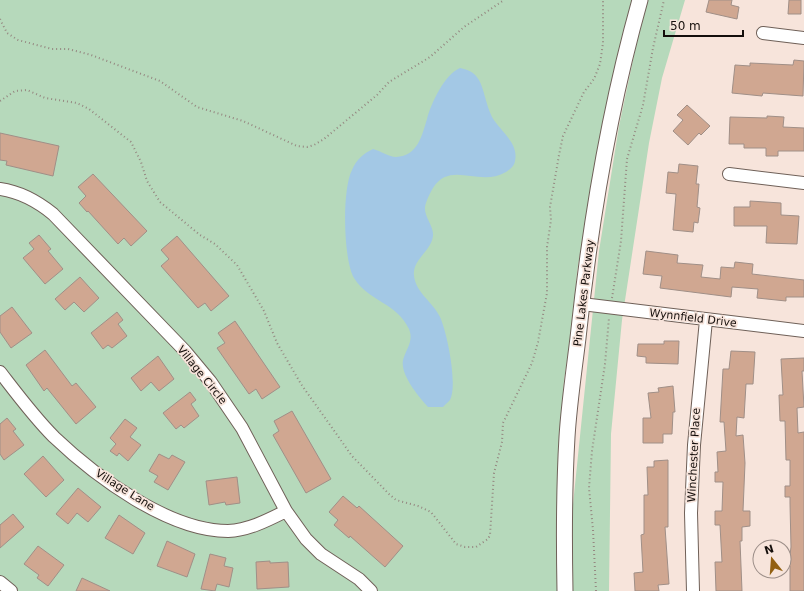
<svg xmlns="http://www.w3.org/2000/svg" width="804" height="591" font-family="'DejaVu Sans',sans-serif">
	<rect width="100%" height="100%" fill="#f7e4db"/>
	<!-- green -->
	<path fill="#b6d9bb" d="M 0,0 L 633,0 L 595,165 L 577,272 L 573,322 L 564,380 L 558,488 L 558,591 L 0,591 Z
		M 648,0 L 685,0 L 662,78 L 649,143 L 622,320 L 611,434 L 609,591 L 571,591 L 572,514 L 599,251 L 619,126 L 637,41 Z"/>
	<!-- water -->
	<path fill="#a3c8e5" d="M 460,68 C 477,71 481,81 485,97 C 487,104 489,111 492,117 C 500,131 519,143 515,161 C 514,167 510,169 506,172 C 479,188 451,160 433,188 C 430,193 426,201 425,207 C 424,217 434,226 433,236 C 431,252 412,259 414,276 C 416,293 433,302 440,317 C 447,332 458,385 450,400 C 448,402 445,405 443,407 L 428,407 C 419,397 400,375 403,360 C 406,349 414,341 409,329 C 396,302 369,302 354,278 C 343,259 342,189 352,170 C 356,160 364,153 373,149 C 381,151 389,157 396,157 C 418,156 422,135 427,119 C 431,103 445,74 460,68 Z"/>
	<!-- building -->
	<path fill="#d0a791" stroke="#a08f87" d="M 709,0 L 732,0 L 731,5 L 739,7 L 737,19 L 706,12 Z
		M 789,0 L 801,0 L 801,14 L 788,14 Z
		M 794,60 L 804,61 L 803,96 L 763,93 L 762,96 L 732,93 L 735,65 L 750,66 L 750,63 L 793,65 Z
		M 687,105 L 710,126 L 701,135 L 699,133 L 688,145 L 673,131 L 683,120 L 677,115 Z
		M 767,116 L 784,117 L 783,127 L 804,128 L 804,151 L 778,151 L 778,156 L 766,156 L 766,148 L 744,148 L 744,144 L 729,144 L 730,117 L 767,118 Z
		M 0,133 L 59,146 L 53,176 L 6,165 L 7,161 L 0,160 Z
		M 679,164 L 698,166 L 696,184 L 699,184 L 697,207 L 700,208 L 698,223 L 694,222 L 693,232 L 673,230 L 676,194 L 666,193 L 668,172 L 678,173 Z
		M 93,174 L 147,231 L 131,246 L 124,238 L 118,244 L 88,211 L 87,212 L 79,203 L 86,196 L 78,187 Z
		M 750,201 L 781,203 L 781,215 L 799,216 L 797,244 L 766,243 L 767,226 L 734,226 L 734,207 L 750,207 Z
		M 39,235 L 51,249 L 48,251 L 63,269 L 45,284 L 23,258 L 34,249 L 29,243 Z
		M 177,236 L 229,296 L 211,311 L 205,303 L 198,308 L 161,266 L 169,259 L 161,250 Z
		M 646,251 L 678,255 L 677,263 L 703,265 L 701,277 L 720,279 L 721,267 L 734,268 L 735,262 L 753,264 L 752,274 L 804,280 L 804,297 L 786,297 L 786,301 L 757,298 L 758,289 L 732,287 L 731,297 L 660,288 L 662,276 L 643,274 Z
		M 80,277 L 99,298 L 84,312 L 74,302 L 65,310 L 55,299 Z
		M 12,307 L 32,333 L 11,348 L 0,332 L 0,316 Z
		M 117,312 L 123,320 L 118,324 L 127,336 L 112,348 L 108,345 L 103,349 L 91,333 Z
		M 235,321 L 280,387 L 262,399 L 256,389 L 249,394 L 217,348 L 225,343 L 218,333 Z
		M 664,341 L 679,341 L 678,364 L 646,363 L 646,357 L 637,356 L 638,344 L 664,344 Z
		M 45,350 L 72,386 L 76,383 L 96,407 L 76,424 L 47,388 L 44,391 L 26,365 Z
		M 731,351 L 755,352 L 753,384 L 746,384 L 744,418 L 737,417 L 736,436 L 743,435 L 745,463 L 743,511 L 750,511 L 750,526 L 742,527 L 742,541 L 740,541 L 742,591 L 716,591 L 715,562 L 722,562 L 720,525 L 715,525 L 715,511 L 722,511 L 723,482 L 715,482 L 715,472 L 718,472 L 717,452 L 726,451 L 724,422 L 720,422 L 722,387 L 723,369 L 729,369 Z
		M 158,356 L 174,379 L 159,391 L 151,382 L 141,391 L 131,378 Z
		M 804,358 L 804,371 L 802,371 L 804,407 L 797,408 L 798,433 L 804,432 L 804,591 L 790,591 L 790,566 L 786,566 L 786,555 L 790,555 L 791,547 L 790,503 L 790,497 L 785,497 L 785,486 L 790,486 L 790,460 L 786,460 L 785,421 L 780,421 L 779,395 L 783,395 L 781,359 Z
		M 673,386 L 675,412 L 673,412 L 672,434 L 663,434 L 663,443 L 643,443 L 643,418 L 651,418 L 648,393 L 659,392 L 658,388 Z
		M 190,392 L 196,400 L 191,404 L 199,416 L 184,428 L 181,425 L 176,429 L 163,413 Z
		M 292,411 L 331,479 L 306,493 L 273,435 L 279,431 L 274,421 Z
		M 7,418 L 16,429 L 13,431 L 24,445 L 4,460 L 0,454 L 0,424 Z
		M 125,419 L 137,428 L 130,437 L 141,445 L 128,461 L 119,453 L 117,456 L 110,451 L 116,444 L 110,438 Z
		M 159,454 L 169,459 L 172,455 L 185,462 L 168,490 L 154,482 L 158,476 L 149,471 Z
		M 43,456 L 64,480 L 46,497 L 24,474 Z
		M 668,460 L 668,527 L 665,527 L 669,584 L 658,585 L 659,591 L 635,591 L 634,573 L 643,572 L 641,535 L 644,534 L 644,495 L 648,495 L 647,467 L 654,467 L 654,461 Z
		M 237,477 L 240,503 L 226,505 L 225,502 L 209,505 L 206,481 Z
		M 78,488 L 101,507 L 88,522 L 77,513 L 68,524 L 56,514 Z
		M 343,496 L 357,508 L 359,506 L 403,546 L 385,567 L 350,536 L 349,538 L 334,525 L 338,520 L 329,512 Z
		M 13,514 L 24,527 L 0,548 L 0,525 Z
		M 119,515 L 145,533 L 133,554 L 105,538 Z
		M 167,541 L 195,554 L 187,577 L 157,566 Z
		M 38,546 L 64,565 L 48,586 L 37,578 L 39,575 L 24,564 Z
		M 210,554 L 226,558 L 224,566 L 233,568 L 229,587 L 217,584 L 215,591 L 201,589 Z
		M 270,561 L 270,563 L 288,562 L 289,587 L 257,589 L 256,562 Z
		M 82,578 L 110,591 L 76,591 Z"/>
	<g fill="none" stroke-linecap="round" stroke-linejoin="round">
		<defs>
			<path id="minor" d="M 763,33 L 804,38
				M 729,174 L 804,183
				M 0,189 C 21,192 37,201 53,214 L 185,351 L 210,381 L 242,428 L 286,511 L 306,539 L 321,554 L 359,579 L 371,591
				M 582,304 L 804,331
				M 0,372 C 17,394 34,417 54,437 C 96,477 169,531 228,531 C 249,530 268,520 286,511
				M 0,582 L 11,591
				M 693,591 L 691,513 L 694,445 L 706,320"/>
			<path id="tertiary" d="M 565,591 C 564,540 564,488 567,437 C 569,404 574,371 578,338 C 590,224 609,110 640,0"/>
		</defs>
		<!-- minor casing -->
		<use href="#minor" stroke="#6f6058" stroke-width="14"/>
		<!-- tertiary casing -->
		<use href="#tertiary" stroke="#6f6058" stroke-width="17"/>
		<!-- path -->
		<path stroke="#958881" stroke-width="2" stroke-dasharray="1 3" stroke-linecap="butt" d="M 0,19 L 7,33 L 18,40 L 52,49 L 68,49 L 91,55 L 160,81 L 197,107 L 243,121 L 297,146 L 307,147 L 314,145 L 324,139 L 377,95 L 389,82 L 430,57 L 464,27 L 504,0
			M 0,101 L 15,91 L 27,90 L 45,98 L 77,103 L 89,109 L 131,142 L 141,162 L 147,181 L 160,202 L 200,235 L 215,244 L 237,265 L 264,311 L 277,343 L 301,384 L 352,456 L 389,494 L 396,500 L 418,506 L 431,512 L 456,544 L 465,547 L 476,547 L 488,539 L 490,535 L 494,473 L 502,442 L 503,423 L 532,363 L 538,342 L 547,293 L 547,247 L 551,220 L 550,207 L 559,155 L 563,136 L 584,92 L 594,79 L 600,64 L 603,43 L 603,0
			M 612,298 L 621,241 L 627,159 L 643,105 L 653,48 L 664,0
			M 596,591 L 593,530 L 589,488 L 592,451 L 605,364 L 609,318"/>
		<!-- minor -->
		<use href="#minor" stroke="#fff" stroke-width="12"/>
		<!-- tertiary -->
		<use href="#tertiary" stroke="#fff" stroke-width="15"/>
	</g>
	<g text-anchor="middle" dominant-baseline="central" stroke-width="3.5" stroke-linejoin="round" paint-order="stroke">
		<!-- street labels -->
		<g font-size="11" fill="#140e0b" stroke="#f7e4db">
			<text transform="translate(584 293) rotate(-83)">Pine Lakes Parkway</text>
			<text transform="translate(693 318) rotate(7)">Wynnfield Drive</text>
			<text transform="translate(202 375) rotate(51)">Village Circle</text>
			<text transform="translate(694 455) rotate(-87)">Winchester Place</text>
			<text transform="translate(125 490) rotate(32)">Village Lane</text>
		</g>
	</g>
	<!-- north arrow -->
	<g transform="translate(772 559) rotate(343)"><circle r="19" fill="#f7e4db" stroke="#9c8e88"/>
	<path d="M0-3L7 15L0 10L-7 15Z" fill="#936011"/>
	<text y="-6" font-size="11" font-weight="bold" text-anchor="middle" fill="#140e0b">N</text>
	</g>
	<!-- scale -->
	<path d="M664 30v6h79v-6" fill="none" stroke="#140e0b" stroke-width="2"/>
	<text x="670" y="30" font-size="12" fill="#140e0b" stroke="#f7e4db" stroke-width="3" paint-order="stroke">50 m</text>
</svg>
